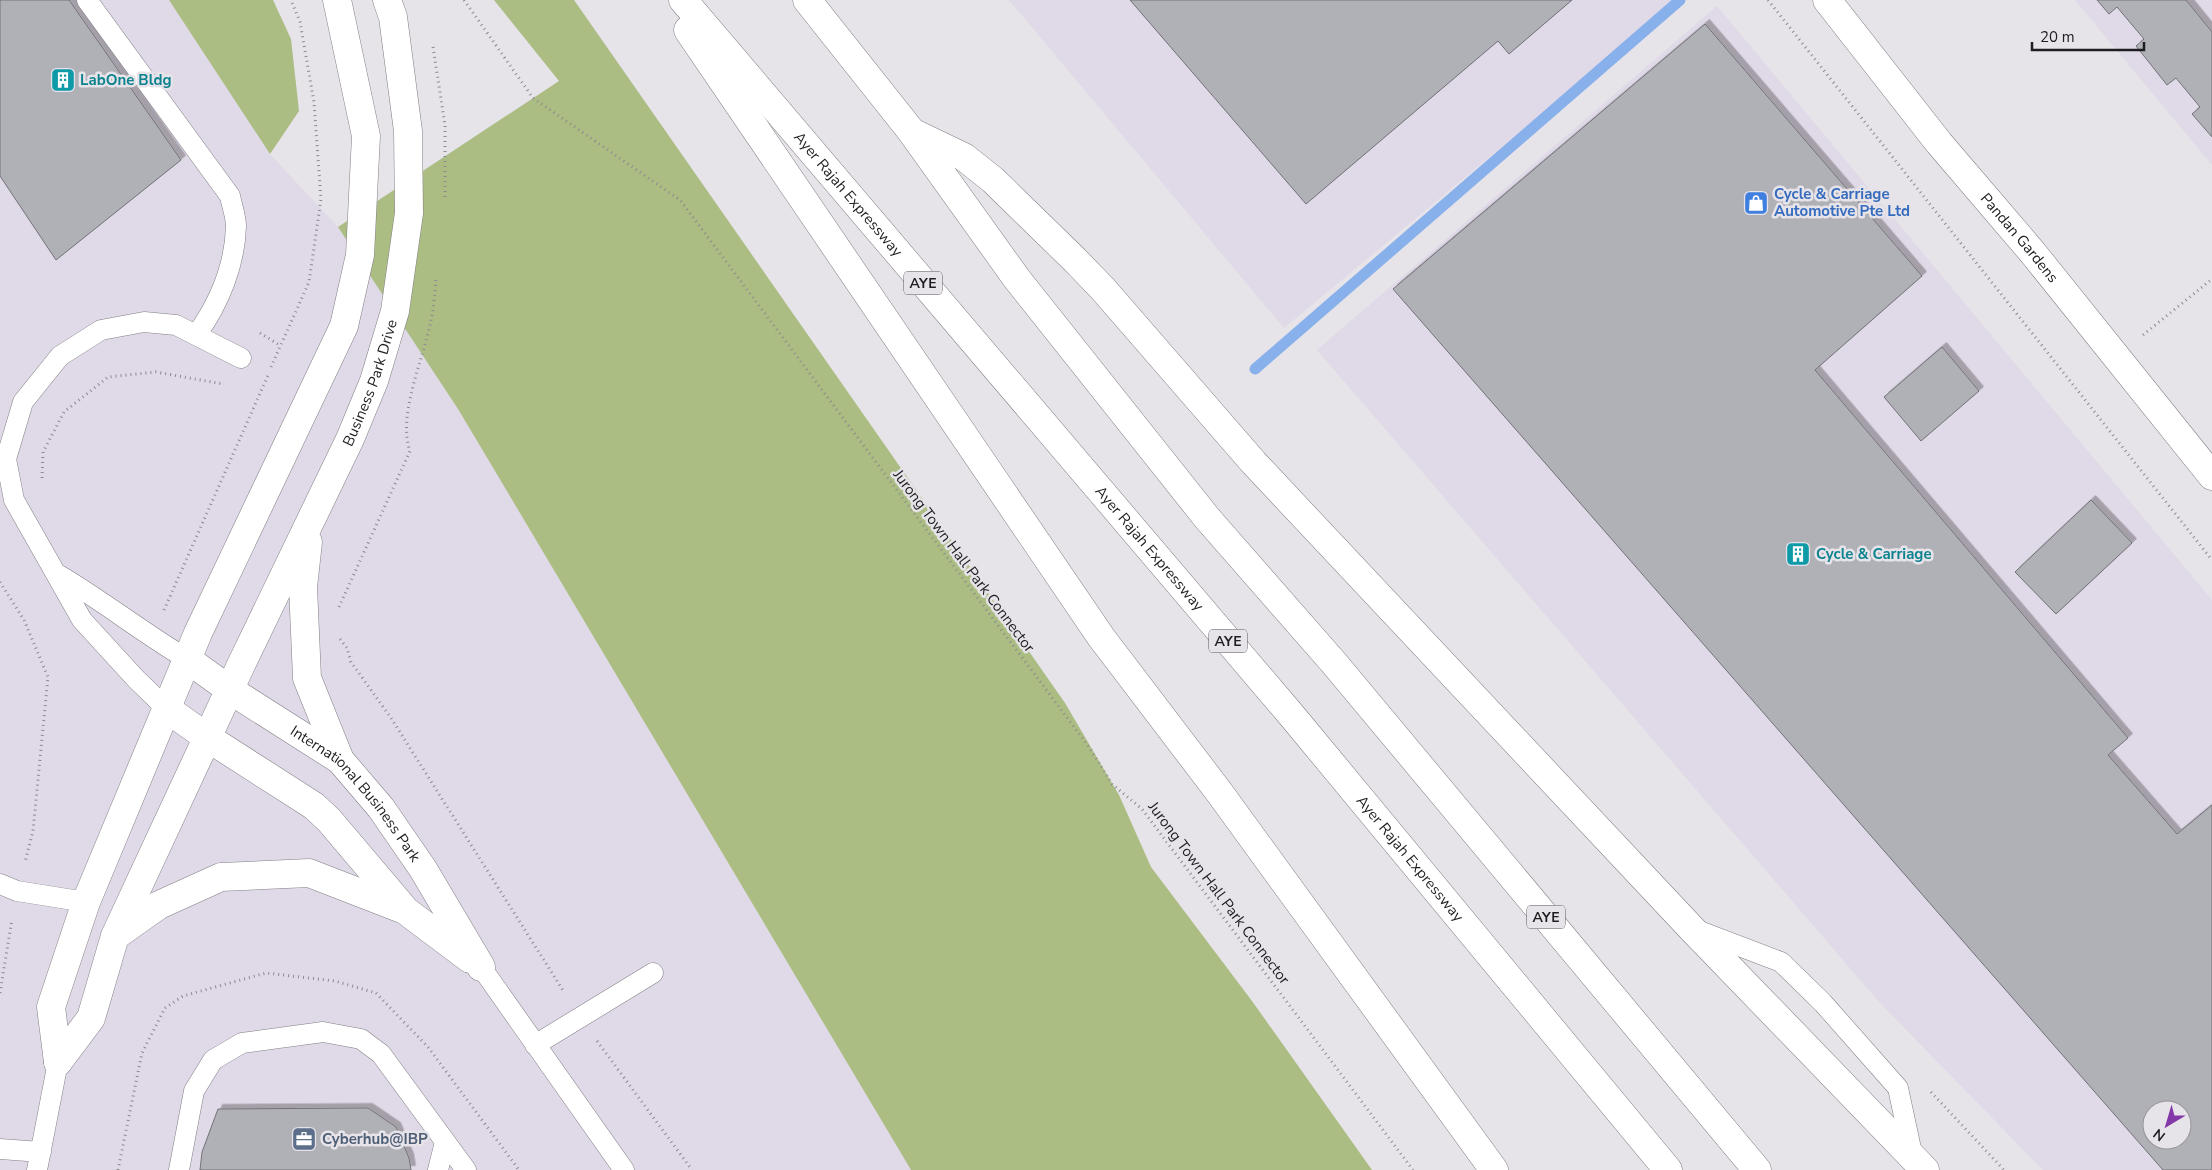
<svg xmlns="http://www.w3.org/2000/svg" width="2212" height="1170" font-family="'Nunito Sans',sans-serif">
	<defs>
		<filter id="shadow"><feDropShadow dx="4.5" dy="-4.5" stdDeviation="0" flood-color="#0004"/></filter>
	</defs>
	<rect width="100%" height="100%" fill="#e6e3e9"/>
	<!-- built -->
	<path fill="#e0d9e7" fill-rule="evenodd" d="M 0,0 L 169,0 L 270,154 L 338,227 L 458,409 L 911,1170 L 0,1170 Z
		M 1009,0 L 1678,0 L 1284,328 Z
		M 2075,0 L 2212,0 L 2212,165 Z
		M 1717,6 L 2212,600 L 2212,1170 L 2043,1170 L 1881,1004 L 1317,350 ZM 2152,1110 L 2182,1110 L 2182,1140 L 2152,1140 Z"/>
	<!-- green -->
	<path fill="#abbd83" d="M 169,0 L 273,0 L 291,39 L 299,111 L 270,154 Z
		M 494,0 L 574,0 L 1065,703 L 1119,795 L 1151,867 L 1252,1001 L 1372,1170 L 911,1170 L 458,409 L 338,227 L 559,81 Z"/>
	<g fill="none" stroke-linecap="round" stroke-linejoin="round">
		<!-- stream -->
		<path stroke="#88b0eb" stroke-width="11" d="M 1255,369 L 1680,0"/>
	</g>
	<!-- building -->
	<path fill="#b0b0b7" stroke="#727278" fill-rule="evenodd" filter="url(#shadow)" d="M 0,0 L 69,0 L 181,160 L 56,260 L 0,176 Z
		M 1130,0 L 1572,0 L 1509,54 L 1498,41 L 1306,204 Z
		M 2097,0 L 2186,0 L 2212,32 L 2212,137 L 2192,114 L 2200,107 L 2176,78 L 2167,85 L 2136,46 L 2144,39 L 2117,7 L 2109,14 Z
		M 1705,24 L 1922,276 L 1815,370 L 2128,738 L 2108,755 L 2177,834 L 2212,805 L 2212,1170 L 2163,1170 L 1393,289 ZM 2152,1110 L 2182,1110 L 2182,1140 L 2152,1140 Z
		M 1942,347 L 1979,391 L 1921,441 L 1884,397 Z
		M 2091,500 L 2132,543 L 2056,614 L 2015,572 Z
		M 368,1108 L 396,1127 L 409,1158 L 411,1170 L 200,1170 L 202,1152 L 218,1109 Z"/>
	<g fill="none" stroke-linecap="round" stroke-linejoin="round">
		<defs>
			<path id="service" d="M 87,0 L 230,196 C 232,206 236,217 236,226 C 235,265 219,303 197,334
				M 59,575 C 103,601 143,633 187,659
				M 167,709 L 136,679 L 82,620 L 14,500 L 6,459 L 23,402 L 60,356 L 101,330 L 144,322 L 176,325 L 241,358
				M 0,884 L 17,891 L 86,902
				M 1697,930 L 1781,962 L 1823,1003 L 1898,1088 L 1913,1158
				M 481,967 L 624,1170
				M 535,1045 L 653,973
				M 0,1149 L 41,1152
				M 37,1170 L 58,1062
				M 179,1170 L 194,1091 L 213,1060 L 242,1043 L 323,1032 L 361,1039 L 381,1054 L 466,1170
				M 438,1170 L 445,1142"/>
			<g id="minor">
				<path id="s1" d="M 1827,0 L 1939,143 L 2033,253 L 2212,476"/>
				<path d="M 308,542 L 303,587 L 307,678 L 340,760"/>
				<path id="s2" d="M 187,659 L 230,690 L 340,760 L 381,808 L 423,869 L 481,967"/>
				<path d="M 167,709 L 208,738 L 314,806 L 329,820 L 406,911 L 470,959"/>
				<path d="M 118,934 L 159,905 L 221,877 L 309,873 L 402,909"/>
				<path id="s3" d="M 58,1062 L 91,1018 L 115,936 L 241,665 L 350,439 L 374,381 L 395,311 L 409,213 L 408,131 L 393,17 L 387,0"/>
				<path d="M 58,1062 L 51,1007 L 86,902 L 198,633 L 344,326 L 360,255 L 366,136 L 337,0"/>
			</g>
			<g id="motorway">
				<path id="s4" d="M 683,0 L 1293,717 L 1668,1170"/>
				<path d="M 807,0 L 911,131 L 1017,279 L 1207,518 L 1334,663 L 1757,1170"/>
				<path d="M 688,30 L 1101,637 L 1219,792 L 1494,1170"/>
				<path d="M 914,133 L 964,157 L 993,180 L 1075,260 L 1103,289 L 1254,463 L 1692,929 L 1925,1170"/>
			</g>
		</defs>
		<!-- service casing -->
		<use href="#service" stroke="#827f85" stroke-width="21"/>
		<!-- minor casing -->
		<use href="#minor" stroke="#827f85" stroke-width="29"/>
		<!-- motorway casing -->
		<use href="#motorway" stroke="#827f85" stroke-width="29"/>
		<!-- path -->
		<path stroke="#8c8a8e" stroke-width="3" stroke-dasharray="1 4" stroke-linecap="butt" d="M 464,0 L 533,98 L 680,200 L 1089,747 L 1112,784 L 1142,809 L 1413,1170
			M 1768,0 L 2212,560
			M 433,47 L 445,125 L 445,200
			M 260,333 L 281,346
			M 2143,335 L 2212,279
			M 271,367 L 309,282 L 321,199 L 314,102 L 300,22 L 291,0
			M 42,478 L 43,452 L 64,412 L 108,377 L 156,372 L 223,384
			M 0,582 L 24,620 L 48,677 L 33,831 L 25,862
			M 339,607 L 410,451 C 397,415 424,358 431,320 C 434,307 435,292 436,278
			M 164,610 L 269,373
			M 340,639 L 347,648 L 351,662 L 391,718 L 564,992
			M 0,993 L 12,919
			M 597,1041 L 692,1170
			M 1931,1092 L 2004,1170
			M 118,1170 L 142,1053 L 165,1008 L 183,996 L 266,973 L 335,981 L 376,993 L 428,1047 L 519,1170"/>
		<!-- service -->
		<use href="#service" stroke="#fff" stroke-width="20"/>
		<!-- minor -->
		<use href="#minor" stroke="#fff" stroke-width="28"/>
		<!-- motorway -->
		<use href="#motorway" stroke="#fff" stroke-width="28"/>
	</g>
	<!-- icons -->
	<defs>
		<symbol id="building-square" viewBox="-11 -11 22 22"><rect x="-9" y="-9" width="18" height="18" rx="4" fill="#0f9aa8" stroke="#e6e3e9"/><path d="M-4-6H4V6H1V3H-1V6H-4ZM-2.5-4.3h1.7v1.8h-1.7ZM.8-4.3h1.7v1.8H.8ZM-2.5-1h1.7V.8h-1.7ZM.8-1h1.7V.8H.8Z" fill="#fff"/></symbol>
		<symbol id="shop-square" viewBox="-11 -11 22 22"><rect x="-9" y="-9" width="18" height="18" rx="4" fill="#3f7fe0" stroke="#e6e3e9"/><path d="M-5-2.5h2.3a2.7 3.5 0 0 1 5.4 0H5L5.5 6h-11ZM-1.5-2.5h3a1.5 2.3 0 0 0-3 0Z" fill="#fff"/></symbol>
		<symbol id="office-square" viewBox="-11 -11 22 22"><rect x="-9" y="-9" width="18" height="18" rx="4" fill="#5c6f8a" stroke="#e6e3e9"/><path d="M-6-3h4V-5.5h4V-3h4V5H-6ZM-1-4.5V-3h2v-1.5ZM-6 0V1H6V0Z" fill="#fff"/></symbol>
	</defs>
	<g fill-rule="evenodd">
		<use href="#building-square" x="49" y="66" width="28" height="28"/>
		<use href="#shop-square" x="1742" y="189" width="28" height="28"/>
		<use href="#building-square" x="1784" y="540" width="28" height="28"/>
		<use href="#office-square" x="290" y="1125" width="28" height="28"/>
	</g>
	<g text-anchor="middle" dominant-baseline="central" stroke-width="5" stroke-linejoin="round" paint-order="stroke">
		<!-- shield labels -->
		<g fill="#e6e3e9" stroke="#5a585c" stroke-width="1">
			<rect x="904" y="271.5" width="38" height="23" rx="4"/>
			<rect x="1209" y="629.5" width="38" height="23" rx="4"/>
			<rect x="1527" y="905.5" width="38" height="23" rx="4"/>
		</g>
		<g font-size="14" font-weight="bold" fill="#1e1d1f">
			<text x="923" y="283">AYE</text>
			<text x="1228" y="641">AYE</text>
			<text x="1546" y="917">AYE</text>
		</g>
		<!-- culture labels -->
		<g font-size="15" font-weight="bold" fill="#0d838f" stroke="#e6e3e9" text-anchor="start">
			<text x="80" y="80">LabOne Bldg</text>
			<text x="1816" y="554">Cycle &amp; Carriage</text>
		</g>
		<!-- street labels -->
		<g font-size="15" fill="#1e1d1f" stroke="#e6e3e9">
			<text stroke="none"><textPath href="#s4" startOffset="255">Ayer Rajah Expressway</textPath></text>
			<text stroke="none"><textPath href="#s1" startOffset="306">Pandan Gardens</textPath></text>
			<text stroke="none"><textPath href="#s3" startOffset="750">Business Park Drive</textPath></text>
			<text stroke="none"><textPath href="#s4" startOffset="720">Ayer Rajah Expressway</textPath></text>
			<text transform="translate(964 561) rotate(53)">Jurong Town Hall Park Connector</text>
			<text stroke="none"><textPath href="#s2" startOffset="218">International Business Park</textPath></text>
			<text stroke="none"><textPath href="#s4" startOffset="1125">Ayer Rajah Expressway</textPath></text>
			<text transform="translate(1219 893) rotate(53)">Jurong Town Hall Park Connector</text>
		</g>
		<!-- shop labels -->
		<g font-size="15" font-weight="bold" fill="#366cbe" stroke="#e6e3e9" text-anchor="start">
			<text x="1774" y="194">Cycle &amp; Carriage<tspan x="1774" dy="17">Automotive Pte Ltd</tspan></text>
		</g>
		<!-- service labels -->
		<g font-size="15" font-weight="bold" fill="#4e5e75" stroke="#e6e3e9" text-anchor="start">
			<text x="322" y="1139">Cyberhub@IBP</text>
		</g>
	</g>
	<!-- north arrow -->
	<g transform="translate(2167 1125) rotate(218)"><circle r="24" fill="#e6e3e9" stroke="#969498"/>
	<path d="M0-4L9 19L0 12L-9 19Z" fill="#8338aa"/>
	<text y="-8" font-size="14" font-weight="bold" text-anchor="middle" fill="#1e1d1f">N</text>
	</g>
	<!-- scale -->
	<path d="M2032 42v8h112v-8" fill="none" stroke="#1e1d1f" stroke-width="2.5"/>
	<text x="2040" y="42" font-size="15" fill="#1e1d1f" stroke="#e6e3e9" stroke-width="4" paint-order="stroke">20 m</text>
</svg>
